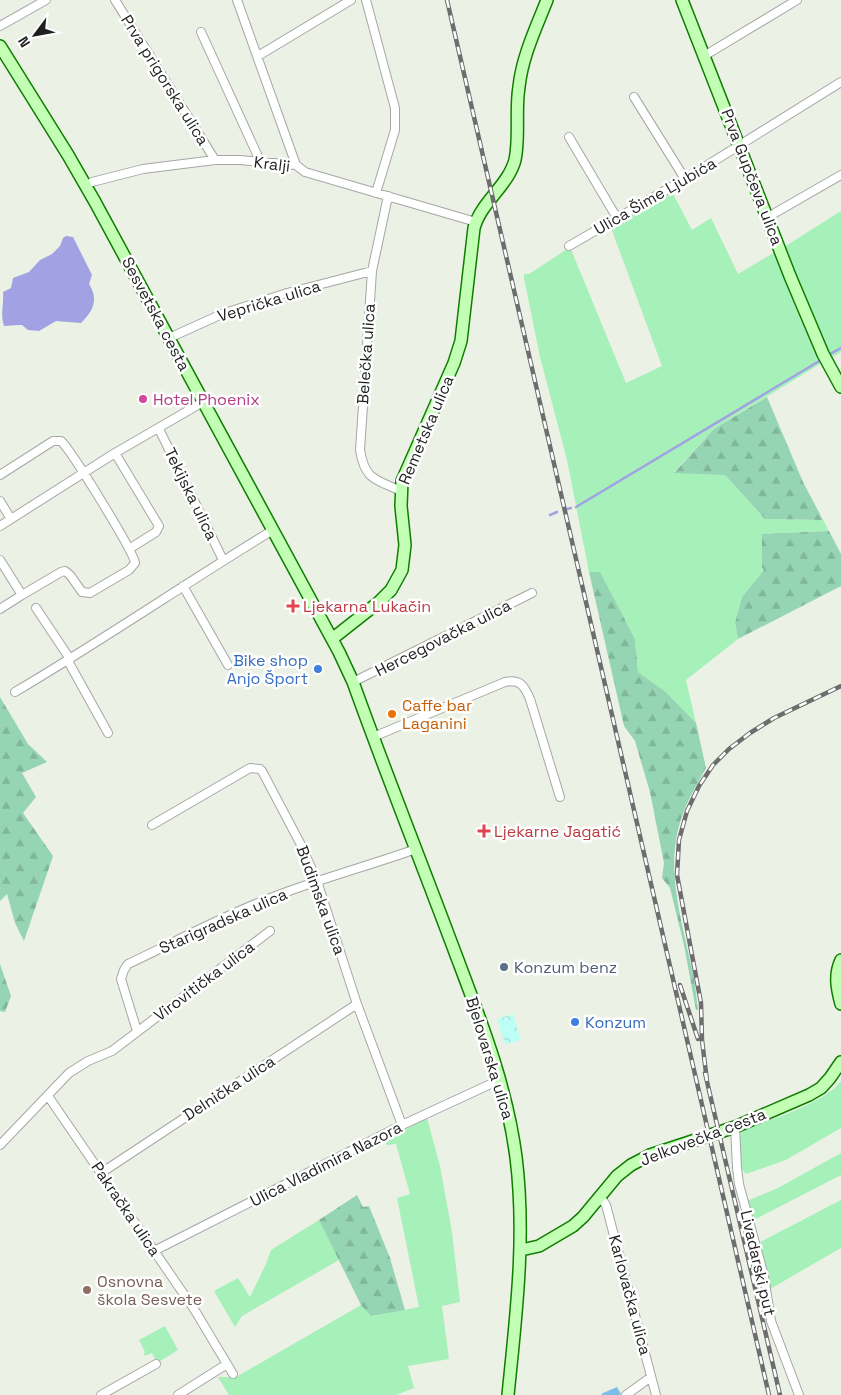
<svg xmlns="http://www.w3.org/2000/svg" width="841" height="1395" font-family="'Space Grotesk',sans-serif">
	<defs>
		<pattern id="forest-firs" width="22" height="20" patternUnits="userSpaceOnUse" patternTransform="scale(1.25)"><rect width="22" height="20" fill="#95d5b3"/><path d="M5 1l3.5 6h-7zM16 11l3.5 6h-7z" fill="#80b69a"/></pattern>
		<pattern id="park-crowns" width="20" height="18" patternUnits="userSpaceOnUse" patternTransform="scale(1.25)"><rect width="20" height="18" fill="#befff5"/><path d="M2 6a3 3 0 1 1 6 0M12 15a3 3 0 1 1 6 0" fill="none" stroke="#a3dad2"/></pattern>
	</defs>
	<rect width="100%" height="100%" fill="#ecf1e5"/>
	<!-- grass -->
	<path fill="#a6f0ba" d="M 671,190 L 692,230 L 711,218 L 738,274 L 775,252 L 798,313 L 820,364 L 714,429 L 674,472 L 725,475 L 765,519 L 823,520 L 829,531 L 762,534 L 764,570 L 742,597 L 735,623 L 738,639 L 686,680 L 696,723 L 666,692 L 638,672 L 635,639 L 600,573 L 589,572 L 567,460 L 540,357 L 524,278 L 524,274 L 529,274 L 570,247 L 626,383 L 662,366 L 610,225 Z
		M 841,211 L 841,352 L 830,358 L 784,247 Z
		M 841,1081 L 841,1128 L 786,1160 L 746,1174 L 740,1167 L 739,1138 L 743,1130 C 769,1120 825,1103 841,1081 Z
		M 427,1118 L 440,1166 L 452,1232 L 460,1302 L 442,1306 L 449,1359 L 408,1366 L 414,1388 L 396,1395 L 229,1395 L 218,1377 L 236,1377 L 361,1305 L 372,1316 L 419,1307 L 397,1198 L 410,1194 L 396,1144 L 387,1145 L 384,1140 Z
		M 841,1153 L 841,1175 L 754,1220 L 747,1201 L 778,1188 Z
		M 841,1200 L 841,1248 L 770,1289 L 760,1242 Z
		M 319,1220 L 339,1260 L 242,1316 L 235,1327 L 214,1291 L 238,1278 L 250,1297 L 266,1264 L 271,1250 Z
		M 165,1326 L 178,1350 L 157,1363 L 152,1353 L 145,1356 L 144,1354 L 145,1352 L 139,1340 Z"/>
	<!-- forest -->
	<path fill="url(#forest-firs)" d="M 767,397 L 803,482 L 823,520 L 765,519 L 725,475 L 674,473 L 714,429 Z
		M 829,531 L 841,554 L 841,586 L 738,639 L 735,623 L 742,597 L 764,570 L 762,567 L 762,534 Z
		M 589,572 L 600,572 L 635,639 L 638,672 L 666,692 L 696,723 L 706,768 C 695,788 683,807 678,830 C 667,875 682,921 691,965 C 695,980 696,995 698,1010 L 696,1010 L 684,945 L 670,888 L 662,878 L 664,863 L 650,792 L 635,741 L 624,726 Z
		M 0,697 L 28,744 L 47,762 L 22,773 L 36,797 L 23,813 L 53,856 L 24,941 L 15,923 L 7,894 L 0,901 Z
		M 0,964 L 11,996 L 5,1012 L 0,1011 Z
		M 357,1195 L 363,1207 L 369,1206 L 390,1258 L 405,1310 L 371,1316 L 361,1305 L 319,1220 Z"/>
	<!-- park -->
	<path fill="url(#park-crowns)" d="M 513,1014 L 521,1040 L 505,1045 L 497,1019 Z"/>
	<!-- pitch -->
	<path fill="#7bbee8" d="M 617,1387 L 621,1394 L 620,1395 L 602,1395 L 601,1394 Z"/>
	<!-- water -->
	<path fill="#a1a1e3" d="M 66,236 L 73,237 L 92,275 L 89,284 C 99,300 93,311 81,323 L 56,321 L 39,331 L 28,330 L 22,325 L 19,325 L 4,326 C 0,312 4,307 3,292 L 11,288 L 13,278 L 29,272 L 40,260 L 52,254 L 60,246 L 63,238 Z"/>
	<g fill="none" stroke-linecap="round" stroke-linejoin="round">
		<!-- stream -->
		<path stroke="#a1a1e3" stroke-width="2.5" d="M 828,355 L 841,348
			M 576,507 L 821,360
			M 567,509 L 571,508
			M 550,515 L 557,512"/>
		<defs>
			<path id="street" d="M 115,0 L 215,160
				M 237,0 L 296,165
				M 366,0 L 395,108 L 395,130 L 376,193
				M 0,26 L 46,0
				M 201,32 L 261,163
				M 258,56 L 351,0
				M 704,56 L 797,0
				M 634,97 L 685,179
				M 569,137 L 614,213 L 618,216
				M 92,182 L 143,169 L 215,160 L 240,160 L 296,165 L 305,172 L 476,222
				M 388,196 L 372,271 L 360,450 C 365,480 375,479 401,491
				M 768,217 L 841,175
				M 569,246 L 690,176 L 841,82
				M 169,338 L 222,314 L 287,293 L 372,271
				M 159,429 L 223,560
				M 115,453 L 159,526 L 156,532 L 129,549
				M 0,475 L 53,441 L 61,441 C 71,450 134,552 135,563 L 129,570 L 90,593 L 82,592 L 70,575 L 65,571 L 61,572 L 22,595 L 0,560
				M 0,501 L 11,519
				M 0,526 L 115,453 L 203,402
				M 183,586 L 228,665
				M 36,608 L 70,659
				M 0,609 L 22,595
				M 68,661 L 108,733
				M 353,682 L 532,593
				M 15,692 C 103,640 186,583 273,530
				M 373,737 L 505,682 C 520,679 524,685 530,699 L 560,797
				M 152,825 L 250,768 L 260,769 L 262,771 L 300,843 L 317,881 L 357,1004 L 402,1125
				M 137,1031 L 121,979 L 124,970 L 128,964 C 179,940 229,913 281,894 C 326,877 371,865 416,849
				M 48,1096 L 194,1309 L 233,1374
				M 735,1127 L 737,1168 L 739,1184 L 764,1276 L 771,1321 L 799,1395
				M 0,1145 L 69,1073 L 88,1061 L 112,1051 L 270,931
				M 101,1173 L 357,1004
				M 600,1197 L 606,1205 L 656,1395
				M 154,1251 L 402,1125 L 495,1082 L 499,1078
				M 101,1395 L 156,1364
				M 178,1395 L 227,1364
				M 626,1395 L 651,1377"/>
			<path id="secondary" d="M 682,0 L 790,276 L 823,354 L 841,387
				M 0,46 L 68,155 L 95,202 L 339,652 L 353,682 C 386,774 422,864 456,955 C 481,1021 507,1087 516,1157 C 526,1237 516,1316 508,1395
				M 332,639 L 379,602 L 391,590 L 402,570 L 405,545 L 401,506 L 402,481 L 454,363 L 461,341 L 474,228 C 481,202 508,186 515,160 C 520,136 515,111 519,87 C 522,57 536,28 547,0
				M 841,960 C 834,975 837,989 841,1004
				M 521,1250 L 539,1246 L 573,1226 L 583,1217 L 617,1176 L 631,1165 L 650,1155 L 735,1127 L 809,1095 L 821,1088 L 830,1078 L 841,1062"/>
		</defs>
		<!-- street casing -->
		<use href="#street" stroke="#a6a6a6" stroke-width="10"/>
		<!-- secondary casing -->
		<use href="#secondary" stroke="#0f7d00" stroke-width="14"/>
		<!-- street -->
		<use href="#street" stroke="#fff" stroke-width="8"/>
		<!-- secondary -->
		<use href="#secondary" stroke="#c2ffb5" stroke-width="11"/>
		<defs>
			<path id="rail" d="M 447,0 L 769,1395
				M 680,985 L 698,1039
				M 705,1073 L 780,1395
				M 707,1081 L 702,1040 L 701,1003 L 677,875 L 679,840 L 687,811 L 699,786 L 713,765 L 729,749 L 750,733 L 774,718 L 841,686"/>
		</defs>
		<!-- rail casing -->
		<use href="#rail" stroke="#6d6d6d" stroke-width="4.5"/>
		<!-- rail -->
		<use href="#rail" stroke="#fff" stroke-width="2.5" stroke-dasharray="8" stroke-linecap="butt"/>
	</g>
	<!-- markers -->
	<circle fill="#d1479c" stroke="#fff" stroke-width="2" cx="143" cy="399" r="5"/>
	<g fill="#e0444e" stroke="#fff" stroke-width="2">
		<path d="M290.5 598.5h5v5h5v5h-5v5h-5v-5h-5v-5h5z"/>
		<path d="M481.5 823.5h5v5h5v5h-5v5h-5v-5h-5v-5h5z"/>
	</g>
	<g fill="#3f7fe0" stroke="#fff" stroke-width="2">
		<circle cx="318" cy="669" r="5"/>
		<circle cx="575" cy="1022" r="5"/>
	</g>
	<circle fill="#e8710a" stroke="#fff" stroke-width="2" cx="392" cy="714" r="5"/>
	<circle fill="#5c6f8a" stroke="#fff" stroke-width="2" cx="504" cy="967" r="5"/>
	<circle fill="#8d6e63" stroke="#fff" stroke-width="2" cx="87" cy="1290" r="5"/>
	<g text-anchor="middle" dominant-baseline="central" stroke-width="5" stroke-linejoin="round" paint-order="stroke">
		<!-- street labels -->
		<g font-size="16" fill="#1f1f1f" stroke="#fff">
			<text transform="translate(165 80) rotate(58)">Prva prigorska ulica</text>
			<text transform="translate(272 164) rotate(7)">Kralji</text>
			<text transform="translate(752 177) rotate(69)">Prva Gupčeva ulica</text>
			<text transform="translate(655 196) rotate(-30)">Ulica Šime Ljubića</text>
			<text transform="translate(269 301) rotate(-17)">Veprička ulica</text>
			<text transform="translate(156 314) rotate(62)">Sesvetska cesta</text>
			<text transform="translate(366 354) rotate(-86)">Belečka ulica</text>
			<text transform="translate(426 430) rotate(-67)">Remetska ulica</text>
			<text transform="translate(191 494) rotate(64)">Tekijska ulica</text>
			<text transform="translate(443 638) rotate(-27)">Hercegovačka ulica</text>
			<text transform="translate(321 900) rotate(70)">Budimska ulica</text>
			<text transform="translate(223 921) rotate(-24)">Starigradska ulica</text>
			<text transform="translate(204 981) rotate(-37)">Virovitička ulica</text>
			<text transform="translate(490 1058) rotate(73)">Bjelovarska ulica</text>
			<text transform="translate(229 1088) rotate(-33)">Delnička ulica</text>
			<text transform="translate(703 1137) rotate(-21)">Jelkovečka cesta</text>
			<text transform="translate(326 1164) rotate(-27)">Ulica Vladimira Nazora</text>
			<text transform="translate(126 1209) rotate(56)">Pakračka ulica</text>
			<text transform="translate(758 1263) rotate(77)">Livadarski put</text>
			<text transform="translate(630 1295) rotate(75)">Karlovačka ulica</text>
		</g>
		<!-- hotel labels -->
		<g font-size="16" fill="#b23c85" stroke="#fff" text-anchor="start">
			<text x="153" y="399">Hotel Phoenix</text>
		</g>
		<!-- health labels -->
		<g font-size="16" fill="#be3a42" stroke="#fff" text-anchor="start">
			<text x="303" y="606">Ljekarna Lukačin</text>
			<text x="494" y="831">Ljekarne Jagatić</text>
		</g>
		<!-- shop labels -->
		<g font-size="16" fill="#366cbe" stroke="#fff" text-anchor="end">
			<text x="308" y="660">Bike shop<tspan x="308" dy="18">Anjo Šport</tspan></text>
			<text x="585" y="1022" text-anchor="start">Konzum</text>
		</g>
		<!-- food labels -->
		<g font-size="16" fill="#c56008" stroke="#fff" text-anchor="start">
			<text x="402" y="705">Caffe bar<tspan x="402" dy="18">Laganini</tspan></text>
		</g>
		<!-- service labels -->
		<g font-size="16" fill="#4e5e75" stroke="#fff" text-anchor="start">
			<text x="514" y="967">Konzum benz</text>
		</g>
		<!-- education labels -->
		<g font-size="16" fill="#785e54" stroke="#fff" text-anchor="start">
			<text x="97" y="1281">Osnovna<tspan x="97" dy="18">škola Sesvete</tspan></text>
		</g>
	</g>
	<!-- north arrow -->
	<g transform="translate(35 35) rotate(238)" stroke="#ffffff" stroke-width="4" paint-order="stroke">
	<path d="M0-4L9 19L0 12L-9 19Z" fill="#1f1f1f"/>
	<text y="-8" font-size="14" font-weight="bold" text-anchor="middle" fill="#1f1f1f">N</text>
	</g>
</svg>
